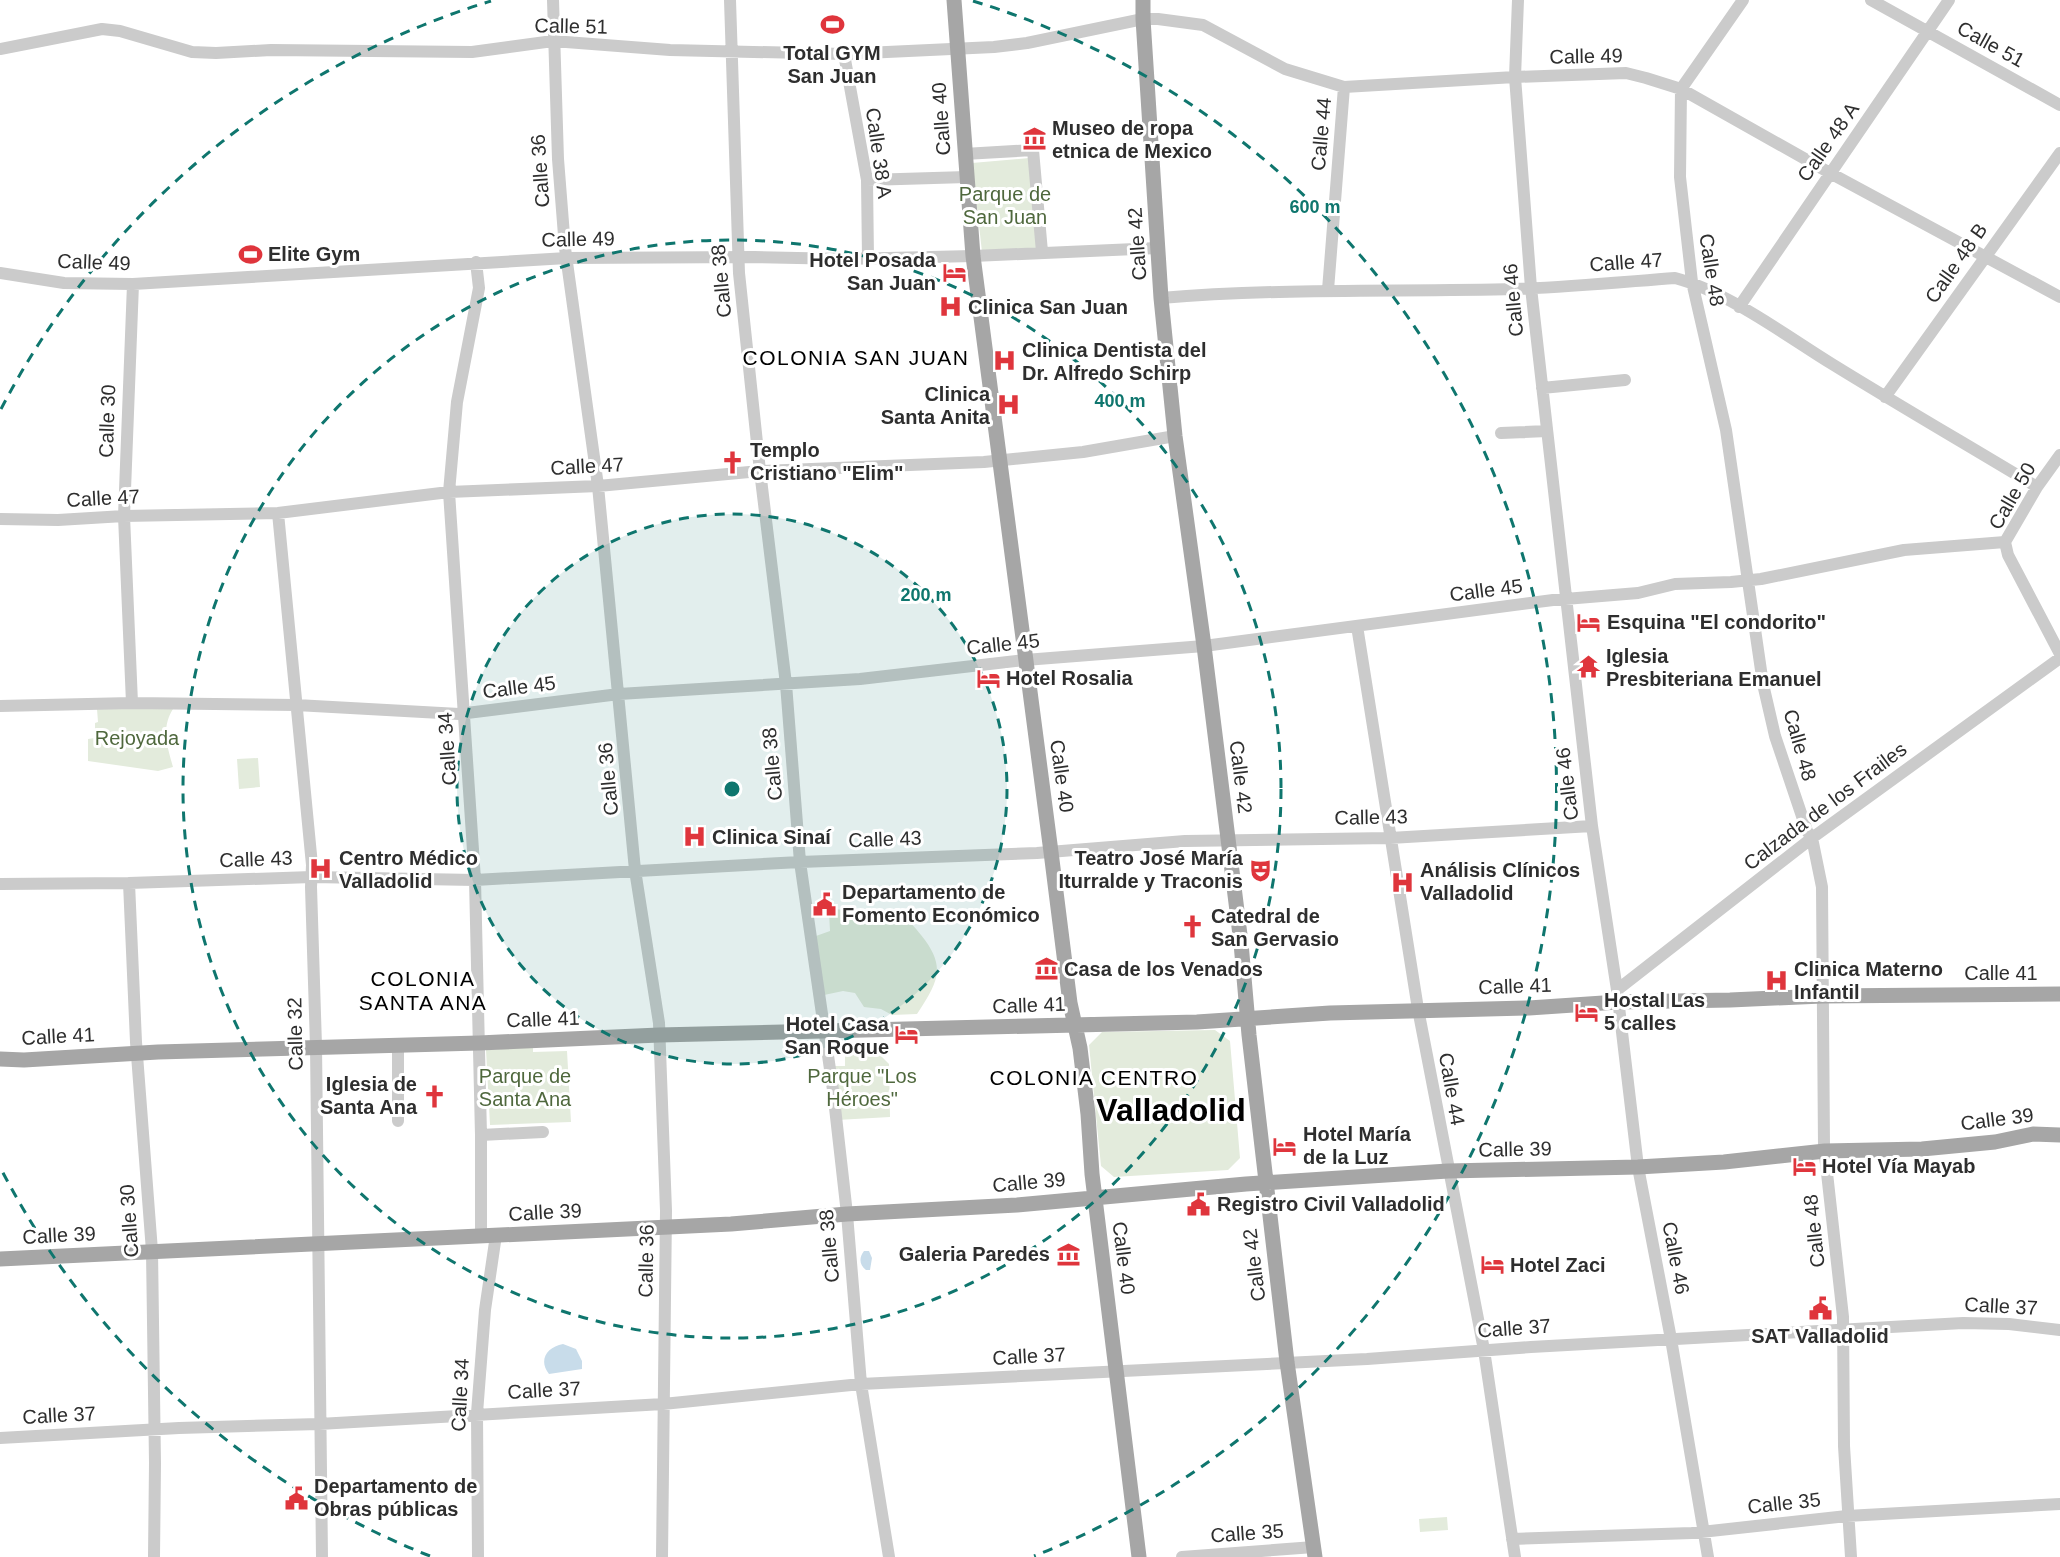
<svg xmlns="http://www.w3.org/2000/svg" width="2060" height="1557" font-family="Arial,sans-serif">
	<rect width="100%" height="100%" fill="#fff"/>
	<!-- green -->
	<path fill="#e3ebdc" d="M 1029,158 L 1037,248 L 982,252 L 972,163 Z
		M 97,709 L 173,709 C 161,728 167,746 173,767 L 158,771 L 88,761 L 88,739 L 95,738 L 95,723 L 98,722 Z
		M 258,758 L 260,787 L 239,789 L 237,759 Z
		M 835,909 C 846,910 857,913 867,914 C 878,915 890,913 900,916 C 908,918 915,928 921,935 C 947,967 938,982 917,1014 L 892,1015 L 881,1009 L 864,1007 L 855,993 L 843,991 L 824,995 L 816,936 L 830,931 L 829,912 Z
		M 1215,1030 L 1230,1041 L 1240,1158 L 1228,1170 L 1114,1177 L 1101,1166 L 1089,1045 L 1102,1032 Z
		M 533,1047 L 533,1052 L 567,1051 L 571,1122 L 490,1125 L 486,1050 Z
		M 855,1047 L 872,1047 L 889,1064 L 890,1117 L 837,1120 L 832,1066 L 845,1066 L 845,1055 L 855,1054 Z
		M 1447,1517 L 1448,1530 L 1420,1532 L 1419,1519 Z"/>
	<!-- water -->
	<path fill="#c8dcea" d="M 864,1251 L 869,1251 L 872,1258 L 870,1270 L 866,1270 C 859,1265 859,1257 864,1251 Z
		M 563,1344 L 576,1349 L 582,1361 L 582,1369 L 549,1374 C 538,1360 547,1347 563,1344 Z"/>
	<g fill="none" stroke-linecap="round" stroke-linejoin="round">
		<!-- minor -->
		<path stroke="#cbcbcb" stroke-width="12" d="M 553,0 L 558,159 L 565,248 L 598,486 L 635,870 L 659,1023 L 666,1211 L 662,1557
			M 730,0 L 739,273 L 760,471 L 786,684 L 800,862 L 833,1090 L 847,1214 L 861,1384 L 889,1557
			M 1518,0 L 1515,77 L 1531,288 L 1592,826 L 1617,990 L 1638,1167 L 1671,1339 L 1708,1557
			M 1743,0 L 1681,89 L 1680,177 L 1692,282 L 1726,430 L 1763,684 L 1775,736 L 1807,831 L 1812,838 L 1822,887 L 1824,1146 L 1843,1317 L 1844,1446 L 1851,1557
			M 1871,0 L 2060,105
			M 0,49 L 102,29 L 120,31 L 192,52 L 216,53 L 271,50 L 472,52 L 553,41 L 670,50 L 844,54 L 994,47 L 1027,43 L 1143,19 L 1158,19 L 1203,25 L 1285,69 L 1344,87 L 1515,77 L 1626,73 L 1646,78 L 1681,89 L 1830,173 L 2060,297
			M 844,54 L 867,180 L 868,258
			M 964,154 L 1033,150 L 1042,252
			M 867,180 L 967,177
			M 476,262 L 479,288 L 457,402 L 449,492 L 475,880 L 481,1135 L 481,1236
			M 0,273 L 64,283 L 133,284 L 567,258 L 754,257 L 845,259 L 973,256 L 1158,248
			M 1328,290 L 1344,87
			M 1161,298 C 1279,288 1398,292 1516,289 C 1569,287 1622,282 1675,278 C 1728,292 1785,335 1832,364 C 1900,406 1969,446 2037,487
			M 1739,307 L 1949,0
			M 1542,388 L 1625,380
			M 1885,397 L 2060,153
			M 1501,433 L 1547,431
			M 2060,455 L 2037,487 L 2005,542 L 2008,555 L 2060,654
			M 278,513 L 312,865 L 311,887 L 316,1046 L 322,1557
			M 0,519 L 58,520 L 124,516 L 278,513 L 449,492 L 598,486 L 760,471 L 984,462 L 1083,452 L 1175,436
			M 1357,626 L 1418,1009 L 1484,1350 L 1515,1557
			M 132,703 L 124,516 L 133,284
			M 0,706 L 132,703 L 296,705 L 459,714 L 619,694 L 860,679 L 1025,660 L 1204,646 L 1553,600 L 1638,593 L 1675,584 L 1731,582 L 1761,579 L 1904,550 L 2005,542
			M 129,883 L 136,1042 L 152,1251 L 155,1463 L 154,1557
			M 0,884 L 129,883 L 312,877 L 475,880 L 800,862 L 1037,853 L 1185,841 L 1390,838 L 1592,826
			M 1617,990 L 1812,838 L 2060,658
			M 398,1121 L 398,1045
			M 481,1135 L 543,1132
			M 0,1438 L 179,1428 L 319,1424 L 663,1404 L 861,1384 L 1367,1359 L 1531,1347 L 1963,1323 L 2009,1324 L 2060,1330
			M 1512,1539 L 1692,1533 L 1847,1516 L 2060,1504
			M 478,1557 L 477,1413 L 485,1310 L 496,1235
			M 1182,1557 L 1314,1547"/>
		<!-- major -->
		<path stroke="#a6a6a6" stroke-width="15" d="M 954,0 L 973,256 L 1051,852 L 1070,1003 L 1080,1048 L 1088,1114 L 1092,1174 L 1139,1557
			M 1143,0 L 1143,19 L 1161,298 L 1175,436 L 1204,646 L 1241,943 L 1249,1035 L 1287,1362 L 1315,1557
			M 0,1059 L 24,1060 L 158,1052 L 479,1043 L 659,1035 L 1197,1022 L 1330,1013 L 1529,1008 L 1618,1002 L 1730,1000 L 1822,996 L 2060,994
			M 0,1259 L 731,1224 L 847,1214 L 1017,1205 L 1246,1184 L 1448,1171 L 1638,1167 L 1724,1162 L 1825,1151 L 1922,1149 L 1995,1142 L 2033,1134 L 2060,1135"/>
	</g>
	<!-- distance rings -->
	<circle cx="732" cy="789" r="275" fill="#0f766e" fill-opacity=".12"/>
	<g fill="none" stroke="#0f766e" stroke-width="3" stroke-dasharray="10 8">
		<circle cx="732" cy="789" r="275"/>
		<circle cx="732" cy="789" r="549"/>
		<path d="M430 1556A824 824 0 0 1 1 1169M1 409A824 824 0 0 1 491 1M973 1A824 824 0 0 1 1034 1556"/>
	</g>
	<!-- icons -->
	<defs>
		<symbol id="stadium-bare" viewBox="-9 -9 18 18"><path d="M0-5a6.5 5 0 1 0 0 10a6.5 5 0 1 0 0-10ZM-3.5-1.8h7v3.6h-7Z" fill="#df353c" stroke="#fff" stroke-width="2.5" paint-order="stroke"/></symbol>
		<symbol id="museum-bare" viewBox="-9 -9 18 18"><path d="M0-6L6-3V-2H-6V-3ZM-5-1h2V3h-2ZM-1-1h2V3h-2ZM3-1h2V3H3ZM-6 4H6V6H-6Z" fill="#df353c" stroke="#fff" stroke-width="2.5" paint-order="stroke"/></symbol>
		<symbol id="hotel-bare" viewBox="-9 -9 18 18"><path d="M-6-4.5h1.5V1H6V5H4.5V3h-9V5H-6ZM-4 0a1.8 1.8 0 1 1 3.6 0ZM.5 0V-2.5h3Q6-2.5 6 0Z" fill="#df353c" stroke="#fff" stroke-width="2.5" paint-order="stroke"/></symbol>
		<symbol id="hospital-bare" viewBox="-9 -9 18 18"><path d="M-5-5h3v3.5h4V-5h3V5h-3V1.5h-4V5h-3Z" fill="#df353c" stroke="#fff" stroke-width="2.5" paint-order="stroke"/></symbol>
		<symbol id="church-bare" viewBox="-9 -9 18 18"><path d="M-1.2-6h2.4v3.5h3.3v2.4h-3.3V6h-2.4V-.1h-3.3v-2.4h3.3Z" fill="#df353c" stroke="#fff" stroke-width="2.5" paint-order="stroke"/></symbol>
		<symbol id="temple-bare" viewBox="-9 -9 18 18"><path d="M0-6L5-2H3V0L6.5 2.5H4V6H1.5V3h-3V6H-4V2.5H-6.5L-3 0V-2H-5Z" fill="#df353c" stroke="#fff" stroke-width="2.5" paint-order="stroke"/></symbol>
		<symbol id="theatre-bare" viewBox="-9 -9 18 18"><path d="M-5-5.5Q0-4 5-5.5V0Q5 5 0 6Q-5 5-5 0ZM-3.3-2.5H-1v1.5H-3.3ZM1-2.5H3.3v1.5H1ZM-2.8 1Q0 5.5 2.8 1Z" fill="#df353c" stroke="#fff" stroke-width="2.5" paint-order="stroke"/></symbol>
		<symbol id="civic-bare" viewBox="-9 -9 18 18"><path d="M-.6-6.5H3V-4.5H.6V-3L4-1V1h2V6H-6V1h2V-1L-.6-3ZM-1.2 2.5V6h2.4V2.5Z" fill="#df353c" stroke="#fff" stroke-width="2.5" paint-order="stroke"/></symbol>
	</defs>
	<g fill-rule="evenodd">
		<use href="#stadium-bare" x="816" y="8" width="33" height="33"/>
		<use href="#museum-bare" x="1018" y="122" width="33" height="33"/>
		<use href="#stadium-bare" x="234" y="238" width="33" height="33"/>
		<use href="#hotel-bare" x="938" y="256" width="33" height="33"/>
		<use href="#hospital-bare" x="934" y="290" width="33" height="33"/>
		<use href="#hospital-bare" x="988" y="344" width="33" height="33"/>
		<use href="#hospital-bare" x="992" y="388" width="33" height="33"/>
		<use href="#church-bare" x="716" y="446" width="33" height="33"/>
		<use href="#hotel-bare" x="1572" y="606" width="33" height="33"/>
		<use href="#temple-bare" x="1572" y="650" width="33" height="33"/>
		<use href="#hotel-bare" x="972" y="662" width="33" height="33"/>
		<use href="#hospital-bare" x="678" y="820" width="33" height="33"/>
		<use href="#hospital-bare" x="304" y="852" width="33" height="33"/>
		<use href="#theatre-bare" x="1244" y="854" width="33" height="33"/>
		<use href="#hospital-bare" x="1386" y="866" width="33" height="33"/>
		<use href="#civic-bare" x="808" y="888" width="33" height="33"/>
		<use href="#church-bare" x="1176" y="910" width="33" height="33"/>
		<use href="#museum-bare" x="1030" y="952" width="33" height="33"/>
		<use href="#hospital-bare" x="1760" y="964" width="33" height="33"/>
		<use href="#hotel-bare" x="1570" y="996" width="33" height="33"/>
		<use href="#hotel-bare" x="890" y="1018" width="33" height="33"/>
		<use href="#church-bare" x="418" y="1080" width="33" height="33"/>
		<use href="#hotel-bare" x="1268" y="1130" width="33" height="33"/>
		<use href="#hotel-bare" x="1788" y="1150" width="33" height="33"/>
		<use href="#civic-bare" x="1182" y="1188" width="33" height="33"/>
		<use href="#museum-bare" x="1052" y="1238" width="33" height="33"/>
		<use href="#hotel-bare" x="1476" y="1248" width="33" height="33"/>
		<use href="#civic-bare" x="1804" y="1292" width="33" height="33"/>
		<use href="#civic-bare" x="280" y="1482" width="33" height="33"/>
	</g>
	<g text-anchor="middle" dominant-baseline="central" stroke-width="6" stroke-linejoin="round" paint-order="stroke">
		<!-- street labels -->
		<g font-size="20" fill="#2e2e2e" stroke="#fff">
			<text transform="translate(571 26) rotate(1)">Calle 51</text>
			<text transform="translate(1991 44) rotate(29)">Calle 51</text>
			<text transform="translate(1586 56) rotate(-1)">Calle 49</text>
			<text transform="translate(941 119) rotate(-94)">Calle 40</text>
			<text transform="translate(1321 134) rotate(-85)">Calle 44</text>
			<text transform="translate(1828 142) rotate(-55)">Calle 48 A</text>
			<text transform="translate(879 153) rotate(82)">Calle 38 A</text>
			<text transform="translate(540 171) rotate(-94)">Calle 36</text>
			<text transform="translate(578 239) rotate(-1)">Calle 49</text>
			<text transform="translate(1137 244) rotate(-94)">Calle 42</text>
			<text transform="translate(94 262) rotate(2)">Calle 49</text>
			<text transform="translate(1626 262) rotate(-4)">Calle 47</text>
			<text transform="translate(1956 263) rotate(-55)">Calle 48 B</text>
			<text transform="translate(1712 270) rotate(81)">Calle 48</text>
			<text transform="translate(721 281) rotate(-95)">Calle 38</text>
			<text transform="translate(1513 300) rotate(-95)">Calle 46</text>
			<text transform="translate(107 421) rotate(-88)">Calle 30</text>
			<text transform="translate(587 466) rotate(-3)">Calle 47</text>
			<text transform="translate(2012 496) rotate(-60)">Calle 50</text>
			<text transform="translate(103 498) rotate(-3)">Calle 47</text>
			<text transform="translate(1486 590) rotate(-7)">Calle 45</text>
			<text transform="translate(1003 644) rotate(-6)">Calle 45</text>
			<text transform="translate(519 687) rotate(-7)">Calle 45</text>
			<text transform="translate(1800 745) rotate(74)">Calle 48</text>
			<text transform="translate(447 749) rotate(-94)">Calle 34</text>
			<text transform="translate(772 764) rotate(-95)">Calle 38</text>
			<text transform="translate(1062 776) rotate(82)">Calle 40</text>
			<text transform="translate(1241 777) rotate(83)">Calle 42</text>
			<text transform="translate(608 779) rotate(-95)">Calle 36</text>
			<text transform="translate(1567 784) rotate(-97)">Calle 46</text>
			<text transform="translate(1825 806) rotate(-37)">Calzada de los Frailes</text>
			<text transform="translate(1371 817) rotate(-1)">Calle 43</text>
			<text transform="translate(885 839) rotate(-2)">Calle 43</text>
			<text transform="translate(256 859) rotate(-2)">Calle 43</text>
			<text x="2001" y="973">Calle 41</text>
			<text transform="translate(1515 986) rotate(-2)">Calle 41</text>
			<text transform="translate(1029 1005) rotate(-2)">Calle 41</text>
			<text transform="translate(543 1019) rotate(-2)">Calle 41</text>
			<text transform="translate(295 1034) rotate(-91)">Calle 32</text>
			<text transform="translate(58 1036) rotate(-3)">Calle 41</text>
			<text transform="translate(1452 1089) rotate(80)">Calle 44</text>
			<text transform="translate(1997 1119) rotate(-7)">Calle 39</text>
			<text transform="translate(1515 1149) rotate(-1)">Calle 39</text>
			<text transform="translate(1029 1182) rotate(-5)">Calle 39</text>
			<text transform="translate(545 1212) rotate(-3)">Calle 39</text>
			<text transform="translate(129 1221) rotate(-94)">Calle 30</text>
			<text transform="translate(1814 1231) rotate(-96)">Calle 48</text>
			<text transform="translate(59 1235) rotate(-3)">Calle 39</text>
			<text transform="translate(829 1246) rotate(-95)">Calle 38</text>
			<text transform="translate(1124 1258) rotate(83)">Calle 40</text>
			<text transform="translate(1676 1258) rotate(79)">Calle 46</text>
			<text transform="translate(646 1261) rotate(-89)">Calle 36</text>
			<text transform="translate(1254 1265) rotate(-97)">Calle 42</text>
			<text transform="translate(2001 1306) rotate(3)">Calle 37</text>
			<text transform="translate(1514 1328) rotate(-4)">Calle 37</text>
			<text transform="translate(1029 1356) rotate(-3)">Calle 37</text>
			<text transform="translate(544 1390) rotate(-3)">Calle 37</text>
			<text transform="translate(460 1395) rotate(-87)">Calle 34</text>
			<text transform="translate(59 1415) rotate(-3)">Calle 37</text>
			<text transform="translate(1784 1503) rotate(-6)">Calle 35</text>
			<text transform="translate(1247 1533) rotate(-4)">Calle 35</text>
		</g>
		<!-- poi labels -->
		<g font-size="20" font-weight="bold" fill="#2e2e2e" stroke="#fff" text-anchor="start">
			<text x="832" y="53" text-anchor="middle">Total GYM<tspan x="832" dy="23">San Juan</tspan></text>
			<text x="1052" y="128">Museo de ropa<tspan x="1052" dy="23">etnica de Mexico</tspan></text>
			<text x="268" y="254">Elite Gym</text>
			<text x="936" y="260" text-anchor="end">Hotel Posada<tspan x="936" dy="23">San Juan</tspan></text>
			<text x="968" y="307">Clinica San Juan</text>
			<text x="1022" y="350">Clinica Dentista del<tspan x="1022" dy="23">Dr. Alfredo Schirp</tspan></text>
			<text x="990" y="394" text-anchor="end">Clinica<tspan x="990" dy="23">Santa Anita</tspan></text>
			<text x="750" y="450">Templo<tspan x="750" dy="23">Cristiano "Elim"</tspan></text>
			<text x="1607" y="622">Esquina "El condorito"</text>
			<text x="1606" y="656">Iglesia<tspan x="1606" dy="23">Presbiteriana Emanuel</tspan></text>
			<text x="1006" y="678">Hotel Rosalia</text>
			<text x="712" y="837">Clinica Sinaí</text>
			<text x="339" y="858">Centro Médico<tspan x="339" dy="23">Valladolid</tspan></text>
			<text x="1243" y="858" text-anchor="end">Teatro José María<tspan x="1243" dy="23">Iturralde y Traconis</tspan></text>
			<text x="1420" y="870">Análisis Clínicos<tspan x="1420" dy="23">Valladolid</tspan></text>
			<text x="842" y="892">Departamento de<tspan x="842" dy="23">Fomento Económico</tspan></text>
			<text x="1211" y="916">Catedral de<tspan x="1211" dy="23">San Gervasio</tspan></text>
			<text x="1064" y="969">Casa de los Venados</text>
			<text x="1794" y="969">Clinica Materno<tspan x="1794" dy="23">Infantil</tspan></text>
			<text x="1604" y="1000">Hostal Las<tspan x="1604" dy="23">5 calles</tspan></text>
			<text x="889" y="1024" text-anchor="end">Hotel Casa<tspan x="889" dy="23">San Roque</tspan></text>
			<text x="417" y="1084" text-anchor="end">Iglesia de<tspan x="417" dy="23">Santa Ana</tspan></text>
			<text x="1303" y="1134">Hotel María<tspan x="1303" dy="23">de la Luz</tspan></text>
			<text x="1822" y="1166">Hotel Vía Mayab</text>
			<text x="1217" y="1204">Registro Civil Valladolid</text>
			<text x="1050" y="1254" text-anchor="end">Galeria Paredes</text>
			<text x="1510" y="1265">Hotel Zaci</text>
			<text x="1820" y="1336" text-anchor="middle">SAT Valladolid</text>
			<text x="314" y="1486">Departamento de<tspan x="314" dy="23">Obras públicas</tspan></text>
		</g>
		<!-- park labels -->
		<g font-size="20" fill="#4f683d" stroke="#fff">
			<text x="1005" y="194">Parque de<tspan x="1005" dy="23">San Juan</tspan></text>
			<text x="137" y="738">Rejoyada</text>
			<text x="525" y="1076">Parque de<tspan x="525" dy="23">Santa Ana</tspan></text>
			<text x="862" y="1076">Parque "Los<tspan x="862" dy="23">Héroes"</tspan></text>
		</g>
		<!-- neighbourhood labels -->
		<g font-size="21" letter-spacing="1.5" fill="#000" stroke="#fff">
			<text x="856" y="357">COLONIA SAN JUAN</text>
			<text x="423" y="978">COLONIA<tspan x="423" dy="24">SANTA ANA</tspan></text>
			<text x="1094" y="1077">COLONIA CENTRO</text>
		</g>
		<!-- town labels -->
		<g font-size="32" font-weight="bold" fill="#000" stroke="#fff">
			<text x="1171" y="1110">Valladolid</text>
		</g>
	</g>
	<circle cx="732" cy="789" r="9" fill="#0f766e" stroke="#fff" stroke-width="3"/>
	<g font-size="18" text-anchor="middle" font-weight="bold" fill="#0f766e" stroke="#fff" stroke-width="6" stroke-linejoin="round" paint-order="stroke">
		<text x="1315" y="213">600 m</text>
		<text x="1120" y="407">400 m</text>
		<text x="926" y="601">200 m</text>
	</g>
</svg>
